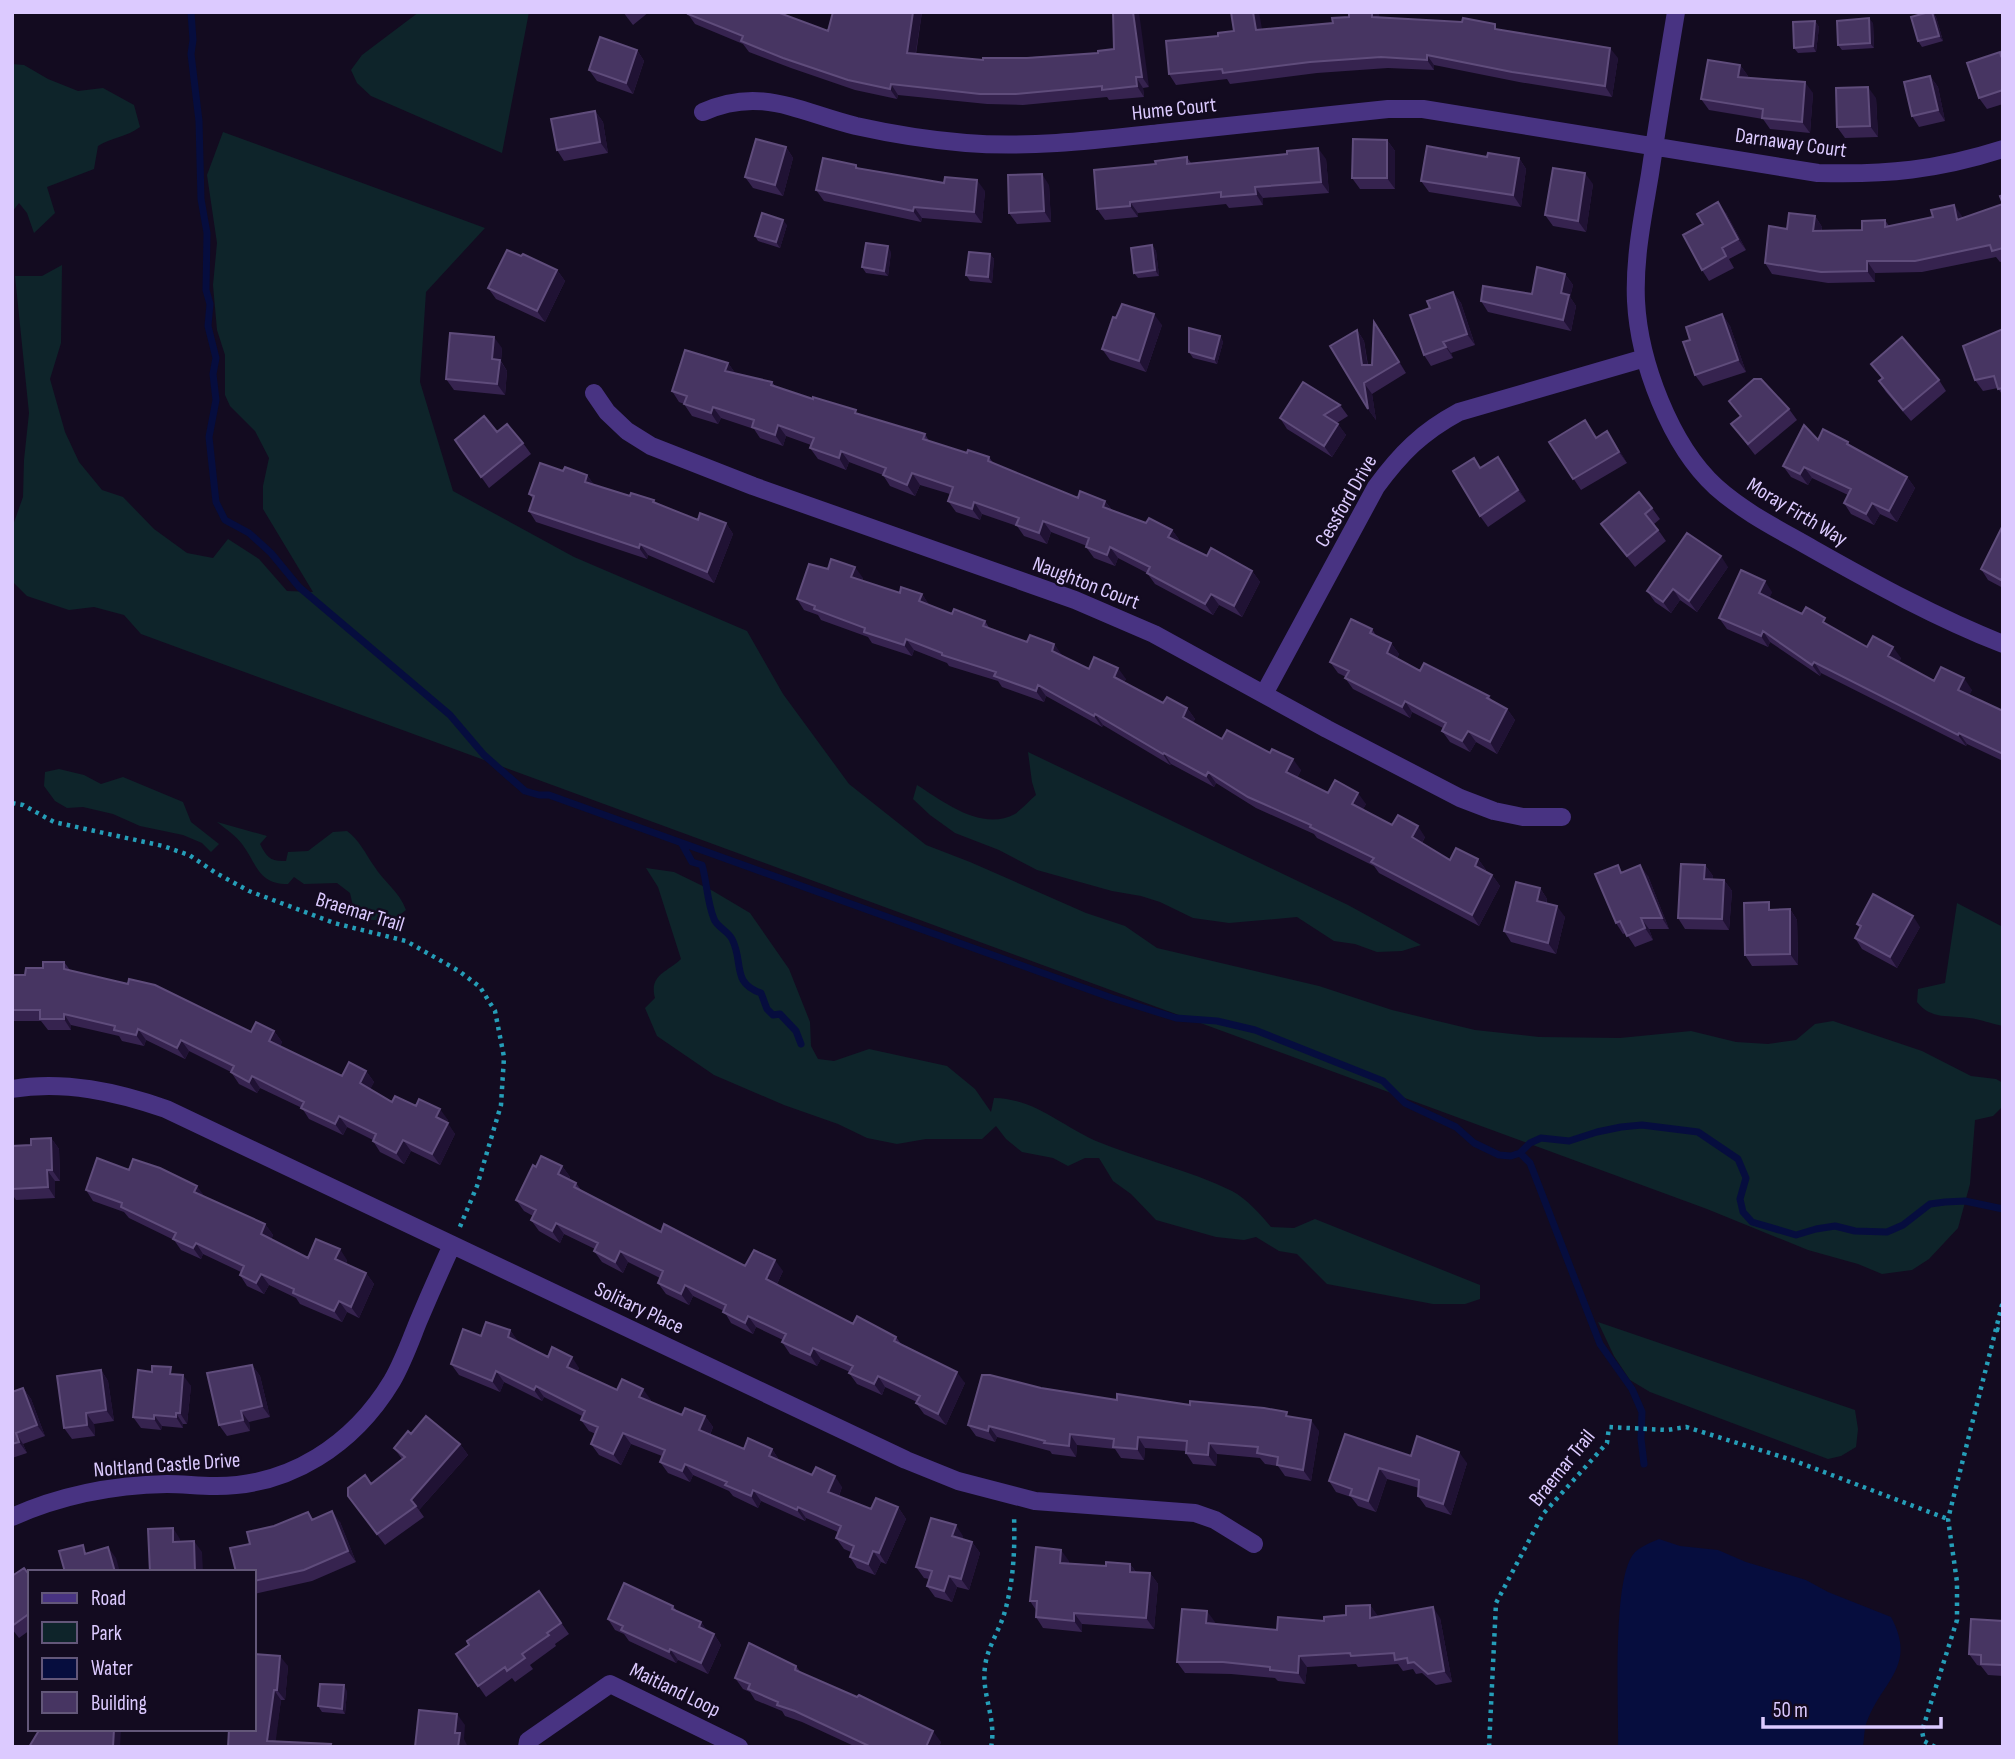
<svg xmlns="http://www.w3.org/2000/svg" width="2015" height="1759" font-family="'Sofia Sans Condensed',sans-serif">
	<rect width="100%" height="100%" fill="#130b20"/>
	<!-- green -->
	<path fill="#0e242a" d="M 419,12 L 529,12 L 502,153 L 371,96 L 357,83 L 351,70 L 362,55 Z
		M 12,64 L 24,65 L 48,79 L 78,91 L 103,88 L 134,105 L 140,127 C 127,137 112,137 98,146 L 94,169 L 47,187 L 55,213 L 34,233 L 27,213 L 19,203 L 12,212 Z
		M 223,132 L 485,228 L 426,292 L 420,382 L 453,491 L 574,557 L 747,631 L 783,694 L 849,784 L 926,845 L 970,862 L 1086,913 L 1125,926 L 1157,948 L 1319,986 L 1392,1010 L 1475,1030 L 1539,1037 L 1620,1038 L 1691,1031 L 1736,1042 L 1768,1044 L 1796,1040 L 1815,1024 L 1833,1021 L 1922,1051 L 1971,1076 L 1996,1079 L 2003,1083 L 2003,1106 L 1993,1116 L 1975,1120 L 1970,1184 L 1958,1228 L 1929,1259 L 1912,1270 L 1882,1274 L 1858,1264 L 1808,1250 L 1707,1209 L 141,634 L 124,615 L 94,607 L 69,610 L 27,596 L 12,581 L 12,528 L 23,497 L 24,460 L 29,413 L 15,276 L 42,276 L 62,265 L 61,343 L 50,379 L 65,432 L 79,462 L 102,490 L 123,497 L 154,529 L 187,553 L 213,558 L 228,539 L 259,559 L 287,591 L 313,592 L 263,509 L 263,486 L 269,458 L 255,431 L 230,406 L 225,395 L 225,355 L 217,330 L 213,285 L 217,243 L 207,175 Z
		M 1028,752 L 1348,905 L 1421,945 L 1402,951 L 1377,952 L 1355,944 L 1334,941 L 1297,917 L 1229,923 L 1193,918 L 1160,902 L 1141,896 L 1112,891 L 1037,870 L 999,850 L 955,833 L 930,815 L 913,799 L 917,785 C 944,802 982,832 1015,814 C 1022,809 1029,801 1036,795 L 1032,782 Z
		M 59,769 L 84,775 L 101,784 L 123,777 L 183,802 L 191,822 L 219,844 L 211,852 L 202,843 L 183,835 L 140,826 L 113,814 L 83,807 L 67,808 L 55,801 L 44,786 L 45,772 Z
		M 217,822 L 267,836 L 260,844 C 266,856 270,862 286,861 L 288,852 L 308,851 L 333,832 L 347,831 C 360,841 365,853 374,866 C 384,882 399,891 406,910 C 392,922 380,921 361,919 L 353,906 L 350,893 L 337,883 L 304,884 L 294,877 L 288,884 C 258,884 257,864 242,844 C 235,835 226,829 217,822 Z
		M 646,868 L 674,872 L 713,891 L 750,913 L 789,969 L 810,1022 L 811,1046 L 818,1059 L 834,1061 L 869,1049 L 947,1066 L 975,1089 L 991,1112 L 994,1098 C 1035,1099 1060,1125 1096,1141 C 1140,1159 1189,1170 1232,1191 C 1247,1199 1260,1214 1271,1227 L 1294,1228 L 1315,1219 L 1480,1285 L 1480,1299 L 1465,1304 L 1433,1304 L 1327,1284 L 1297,1254 L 1279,1251 L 1256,1237 L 1244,1240 L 1216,1237 L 1156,1220 L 1131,1194 L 1113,1181 L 1099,1158 L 1085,1158 L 1068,1166 L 1053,1158 L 1022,1152 L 1006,1139 L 996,1126 L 982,1139 L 926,1139 L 897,1144 L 867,1138 L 838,1124 L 784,1105 L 714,1075 L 657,1036 L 645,1008 L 655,998 C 649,975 666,973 681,959 L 658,887 Z
		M 1957,903 L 2003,927 L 2003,1026 C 1991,1024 1981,1019 1969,1018 C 1950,1015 1931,1020 1917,1002 L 1918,989 L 1945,983 Z
		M 1598,1322 L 1855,1410 L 1858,1429 L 1856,1447 L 1841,1456 L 1828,1459 L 1650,1392 L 1630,1380 L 1614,1356 Z"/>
	<!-- water -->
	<path fill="#060d3e" d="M 1659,1539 L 1680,1546 L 1718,1550 L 1746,1562 L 1806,1580 L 1828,1592 L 1891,1617 C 1918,1667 1881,1681 1866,1724 C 1864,1731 1864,1740 1863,1747 L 1618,1747 C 1619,1707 1612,1587 1632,1556 C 1638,1547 1650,1543 1659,1539 Z"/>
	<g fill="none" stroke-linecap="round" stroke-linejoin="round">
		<!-- stream -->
		<path stroke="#060d3e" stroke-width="7" d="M 191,12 L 193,40 L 191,54 L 199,121 L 201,199 L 207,233 L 206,290 L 210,304 L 208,326 L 216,358 L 213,374 L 216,400 L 209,437 L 216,502 L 225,520 L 249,533 L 271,553 L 299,587 L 450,715 L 484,755 L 509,777 L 525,791 L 539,795 L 549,795 L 1112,998 L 1176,1018 L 1217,1021 L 1255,1030 L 1383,1081 L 1405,1103 L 1456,1127 L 1474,1143 L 1499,1155 L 1511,1156 L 1520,1153 L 1530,1143 L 1541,1138 L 1569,1141 L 1597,1132 L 1621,1127 L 1642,1125 L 1698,1132 L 1738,1159 L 1746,1178 L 1740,1199 L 1743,1212 L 1752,1222 L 1796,1235 L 1816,1229 L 1835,1226 L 1855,1231 L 1887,1232 L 1903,1225 L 1930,1204 L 1945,1202 L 1965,1201 L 2003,1209
			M 682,844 L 692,862 L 702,865 C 707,882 707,902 714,919 C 717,927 728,931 732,939 C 744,962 731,983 761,993 L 767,1009 L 773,1015 L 780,1014 L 796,1031 L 801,1044
			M 1520,1153 L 1530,1163 L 1600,1344 L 1632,1389 L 1642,1412 L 1641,1439 L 1644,1464"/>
		<!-- path -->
		<path stroke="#259eb8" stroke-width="4.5" stroke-dasharray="3.5 5" stroke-linecap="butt" d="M 12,803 L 23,805 L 54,822 L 163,846 L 189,855 L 216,873 L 249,891 L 334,923 L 406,941 L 459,971 L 480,987 L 495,1011 L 504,1057 L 501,1105 L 477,1186 L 459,1229
			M 1996,1329 L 2003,1331
			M 991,1747 C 997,1719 981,1694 985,1667 C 987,1647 1000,1630 1005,1611 C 1014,1579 1015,1547 1014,1515
			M 1489,1747 L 1496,1603 L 1543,1514 L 1607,1443 L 1609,1427 L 1667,1430 L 1686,1427 L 1792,1460 L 1948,1519
			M 1935,1747 L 1924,1741 L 1922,1731 L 1957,1620 L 1957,1582 L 1948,1519 L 2003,1301"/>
		<!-- minor -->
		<path stroke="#483382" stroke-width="18" d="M 1676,12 C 1667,66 1658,120 1650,174 C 1643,216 1634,258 1636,301 C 1639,361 1670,445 1716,487 C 1745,513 1780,530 1813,549 C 1875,584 1937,618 2003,644
			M 703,112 C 761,86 799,112 856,126 C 892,134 929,140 966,143 C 1031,148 1096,140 1161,133 C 1237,125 1312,117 1388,109 L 1423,109 L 1818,173 C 1887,175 1937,170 2003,149
			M 594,393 L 607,412 L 627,431 L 651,446 L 753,486 L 1075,600 L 1154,634 L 1327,729 L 1460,798 L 1494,811 L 1523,817 L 1562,817
			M 1264,694 L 1376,487 C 1401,453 1422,432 1459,412 L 1645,358
			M 12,1089 C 64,1080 117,1092 166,1109 L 906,1460 L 958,1481 L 1035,1501 L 1195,1513 L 1215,1520 L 1254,1544
			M 12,1517 C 61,1495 113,1485 167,1484 C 183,1484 198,1486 214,1486 C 290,1487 354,1444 392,1381 C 403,1362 410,1342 418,1322 C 429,1296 440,1271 452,1245
			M 527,1747 L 528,1741 L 610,1684 L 739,1747"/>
	</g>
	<!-- wall -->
	<path fill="#36234f" d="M 623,12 L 649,12 L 633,25 Z
		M 833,12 L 922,12 L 916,54 L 983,60 L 1098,53 L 1114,49 L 1113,12 L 1149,87 L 1143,88 L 1144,97 L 1109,100 L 1107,97 L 1023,105 L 987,104 L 898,95 L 897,99 L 855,90 L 791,68 L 749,52 L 743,44 L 695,24 L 688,14 L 828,31 Z
		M 1349,12 L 1379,12 L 1379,17 L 1499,30 L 1618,58 L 1612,97 L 1519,82 L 1434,65 L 1434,70 L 1388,68 L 1317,73 L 1230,84 L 1227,79 L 1176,85 L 1169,74 L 1218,36 L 1262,29 L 1333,23 L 1349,17 Z
		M 1933,12 L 1936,17 L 1943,41 L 1922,47 L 1918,41 Z
		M 1815,21 L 1819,27 L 1816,52 L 1798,53 L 1794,48 Z
		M 1873,23 L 1874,48 L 1842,50 L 1838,45 Z
		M 637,50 L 644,61 L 633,94 L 597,81 L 589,70 Z
		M 2002,55 L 2003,55 L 2003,104 L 1987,109 L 1979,98 Z
		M 1740,65 L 1748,76 L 1747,77 L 1813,93 L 1810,133 L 1770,129 L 1763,119 L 1709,110 L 1701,99 Z
		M 1930,76 L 1938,87 L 1945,121 L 1919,127 L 1912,116 Z
		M 1876,98 L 1878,137 L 1845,138 L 1837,127 Z
		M 595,111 L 603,122 L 608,153 L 564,161 L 557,150 Z
		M 1387,140 L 1395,151 L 1395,189 L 1360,189 L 1352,178 Z
		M 786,147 L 793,158 L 783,196 L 753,188 L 745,177 Z
		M 1187,157 L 1191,163 L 1326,159 L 1329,193 L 1263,198 L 1263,205 L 1229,208 L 1226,204 L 1138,213 L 1138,217 L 1105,220 L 1097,209 L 1156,164 Z
		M 1487,157 L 1519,158 L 1526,169 L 1521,207 L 1429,192 L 1421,181 Z
		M 856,165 L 859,169 L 985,191 L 982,223 L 922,218 L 921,222 L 824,201 L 816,190 Z
		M 1593,184 L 1586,232 L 1553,226 L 1545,215 Z
		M 1049,185 L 1051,222 L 1017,224 L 1009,213 Z
		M 2003,195 L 2003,261 L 2000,262 L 1996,257 L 1922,272 L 1875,273 L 1875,282 L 1828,283 L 1772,274 L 1765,263 L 1787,229 L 1815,216 L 1822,227 L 1822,231 L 1862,230 L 1885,220 L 1889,226 L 1933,217 L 1954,205 L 1962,218 L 2003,204 Z
		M 1726,213 L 1746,250 L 1729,259 L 1734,268 L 1709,281 L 1702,270 Z
		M 787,225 L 780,248 L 758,241 L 755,236 Z
		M 1152,245 L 1156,251 L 1159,276 L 1138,278 L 1134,273 Z
		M 891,252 L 888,276 L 866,273 L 862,267 Z
		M 990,254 L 994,259 L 992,283 L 970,281 L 966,275 Z
		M 557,270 L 565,281 L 545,322 L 496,299 L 488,288 Z
		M 1565,274 L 1573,285 L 1570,297 L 1576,306 L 1571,331 L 1488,312 L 1481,301 L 1532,294 Z
		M 1453,292 L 1461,303 L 1475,345 L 1451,353 L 1453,358 L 1431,366 L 1424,355 L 1430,308 Z
		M 1722,314 L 1730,326 L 1746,372 L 1703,386 L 1695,375 L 1690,340 Z
		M 1116,318 L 1162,325 L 1146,372 L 1110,360 L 1102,349 Z
		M 2003,329 L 2003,396 L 1998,388 L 1983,391 L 1975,380 Z
		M 1357,330 L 1364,341 L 1368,365 L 1372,365 L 1382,333 L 1406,373 L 1372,394 L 1376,420 L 1368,409 Z
		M 1220,336 L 1223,342 L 1217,364 L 1193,358 L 1189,352 Z
		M 502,348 L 501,361 L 507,371 L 505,395 L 454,390 L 446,379 Z
		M 728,363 L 735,373 L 772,382 L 776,387 L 860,415 L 925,434 L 929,441 L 967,453 L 989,457 L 994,464 L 1078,498 L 1105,501 L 1112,510 L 1146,523 L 1172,530 L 1180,541 L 1179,542 L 1207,556 L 1252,571 L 1260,582 L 1242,617 L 1219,605 L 1213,615 L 1155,584 L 1147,573 L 1118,558 L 1115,566 L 1094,558 L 1086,547 L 1087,546 L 1051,532 L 1047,544 L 1024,536 L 1017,526 L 982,514 L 980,520 L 956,512 L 948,501 L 950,494 L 920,485 L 915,496 L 890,486 L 883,475 L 849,462 L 846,470 L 818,459 L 810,448 L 811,445 L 786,436 L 783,446 L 760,438 L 754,429 L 721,418 L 718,424 L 692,416 L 684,404 L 679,402 L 672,391 Z
		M 1871,364 L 1939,380 L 1946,391 L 1911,421 L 1886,392 L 1879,381 L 1882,379 Z
		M 1729,401 L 1789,409 L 1797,420 L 1755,455 L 1731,424 L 1740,416 Z
		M 1340,405 L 1348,416 L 1337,423 L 1346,435 L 1332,457 L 1287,429 L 1280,418 Z
		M 1585,420 L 1597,438 L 1607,431 L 1627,463 L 1581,490 L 1549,442 Z
		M 497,432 L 523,443 L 531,454 L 489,488 L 455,440 Z
		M 1818,440 L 1848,442 L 1851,447 L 1907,477 L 1915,488 L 1897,522 L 1880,514 L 1874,525 L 1851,514 L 1844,503 L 1848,495 L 1812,478 L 1808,485 L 1791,477 L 1783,466 Z
		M 1481,468 L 1506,468 L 1526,501 L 1488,527 L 1480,516 Z
		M 563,471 L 587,475 L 594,485 L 630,496 L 654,500 L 657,504 L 698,520 L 726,523 L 733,534 L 714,583 L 648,555 L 647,559 L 536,522 L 529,511 L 533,499 L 529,494 Z
		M 1652,508 L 1660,519 L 1654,524 L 1666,541 L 1635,567 L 1601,524 Z
		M 2003,525 L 2003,588 L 1988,580 L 1981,569 Z
		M 1728,567 L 1697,612 L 1680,600 L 1671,613 L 1655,602 L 1647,591 Z
		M 863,578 L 862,581 L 900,593 L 922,594 L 929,605 L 952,614 L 985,621 L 990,629 L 1027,642 L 1054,644 L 1062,656 L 1089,669 L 1126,679 L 1124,682 L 1163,703 L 1187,708 L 1195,719 L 1193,722 L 1222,739 L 1301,770 L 1297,778 L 1328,793 L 1366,804 L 1363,809 L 1392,825 L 1425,837 L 1422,843 L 1450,860 L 1478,859 L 1486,870 L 1485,871 L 1492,875 L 1500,886 L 1479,926 L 1379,873 L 1374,866 L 1317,838 L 1314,834 L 1256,808 L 1216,783 L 1214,787 L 1171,764 L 1170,765 L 1103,725 L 1102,727 L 1046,696 L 1044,702 L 1002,687 L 998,681 L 949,666 L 947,663 L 914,650 L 912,656 L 872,643 L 868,637 L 821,620 L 818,615 L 804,610 L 797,599 Z
		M 1772,592 L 1769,598 L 1831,627 L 1867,647 L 1901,658 L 1899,662 L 1934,681 L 1972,690 L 1969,695 L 2003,711 L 2003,761 L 1967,744 L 1966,746 L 1821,673 L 1820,676 L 1770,642 L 1768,647 L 1727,629 L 1719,618 Z
		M 1372,629 L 1377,637 L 1391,643 L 1399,654 L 1397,658 L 1420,671 L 1489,696 L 1492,701 L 1507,709 L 1515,720 L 1497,754 L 1476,742 L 1470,752 L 1450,742 L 1442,731 L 1443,728 L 1412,712 L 1410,718 L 1353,689 L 1345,678 L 1346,677 L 1338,673 L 1330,662 Z
		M 1705,865 L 1713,876 L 1713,879 L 1724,880 L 1732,891 L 1729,930 L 1685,929 L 1678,918 Z
		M 1623,872 L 1648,876 L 1669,929 L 1649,929 L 1653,940 L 1635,947 L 1626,933 L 1623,934 L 1616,923 Z
		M 1540,888 L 1547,899 L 1547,903 L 1565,917 L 1556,954 L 1511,942 L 1504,931 Z
		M 1790,909 L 1797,920 L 1798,965 L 1752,966 L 1745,955 Z
		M 1857,924 L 1920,927 L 1897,968 L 1862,949 L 1855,938 L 1860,929 Z
		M 64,962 L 70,970 L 251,1032 L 274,1031 L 282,1042 L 280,1046 L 342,1076 L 366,1071 L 374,1082 L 370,1089 L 392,1102 L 448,1120 L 446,1122 L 455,1134 L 440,1165 L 411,1151 L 404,1164 L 380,1152 L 373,1141 L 373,1140 L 347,1127 L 343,1135 L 309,1119 L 302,1108 L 260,1088 L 257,1093 L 239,1084 L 231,1072 L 189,1051 L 185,1059 L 146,1040 L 144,1046 L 122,1041 L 119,1036 L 71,1025 L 71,1030 L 48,1030 L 41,1021 L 12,1021 L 12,975 L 25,975 Z
		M 51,1138 L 59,1149 L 60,1181 L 55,1181 L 55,1198 L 16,1200 L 12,1194 L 12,1146 L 31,1145 Z
		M 562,1166 L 570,1177 L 569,1180 L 576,1183 L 581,1190 L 661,1232 L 745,1266 L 783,1271 L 777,1284 L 853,1324 L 896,1337 L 902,1345 L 965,1383 L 946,1425 L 924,1414 L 916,1403 L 917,1402 L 885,1387 L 882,1395 L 857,1384 L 849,1373 L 850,1372 L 821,1359 L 817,1366 L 790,1354 L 782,1342 L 783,1340 L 756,1327 L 753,1334 L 731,1323 L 724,1311 L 693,1296 L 689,1305 L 666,1294 L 658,1283 L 660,1278 L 628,1262 L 623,1273 L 602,1262 L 594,1251 L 595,1249 L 564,1234 L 560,1243 L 539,1231 L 531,1220 L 533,1216 L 524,1211 L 516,1200 L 536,1167 Z
		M 86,1190 L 205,1197 L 265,1224 L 273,1235 L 271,1240 L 308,1258 L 347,1260 L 346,1264 L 366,1273 L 374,1284 L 359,1318 L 347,1312 L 342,1322 L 300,1304 L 296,1298 L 269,1285 L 264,1294 L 247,1286 L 240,1275 L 241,1272 L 203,1254 L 201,1259 L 181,1250 L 174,1240 L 129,1218 L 124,1212 L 93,1201 Z
		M 510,1330 L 518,1342 L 548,1357 L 579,1368 L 577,1372 L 617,1390 L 651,1400 L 650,1402 L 682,1415 L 705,1416 L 713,1427 L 710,1435 L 744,1449 L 772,1449 L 779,1460 L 812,1475 L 842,1487 L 839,1496 L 871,1509 L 898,1507 L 906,1519 L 886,1564 L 881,1562 L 875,1575 L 857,1568 L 850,1557 L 851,1552 L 844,1549 L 836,1538 L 838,1532 L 806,1518 L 805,1521 L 761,1501 L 758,1508 L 733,1496 L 729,1491 L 693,1475 L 690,1482 L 668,1473 L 660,1462 L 662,1456 L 631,1444 L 621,1465 L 599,1455 L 591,1444 L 596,1434 L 589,1431 L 581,1420 L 582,1416 L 544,1397 L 542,1401 L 504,1382 L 500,1392 L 459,1375 L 451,1364 Z
		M 252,1365 L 260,1376 L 270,1417 L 249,1422 L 250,1431 L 227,1436 L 219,1425 Z
		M 101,1370 L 108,1381 L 114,1421 L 94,1424 L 95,1436 L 72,1439 L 64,1428 Z
		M 176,1375 L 191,1386 L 187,1424 L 183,1424 L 183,1428 L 162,1426 L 161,1430 L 141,1428 L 133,1417 Z
		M 23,1388 L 31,1399 L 45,1436 L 23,1444 L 27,1453 L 12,1458 L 12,1392 Z
		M 1041,1388 L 1117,1400 L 1190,1405 L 1290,1417 L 1319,1431 L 1311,1481 L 1285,1476 L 1278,1466 L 1265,1464 L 1260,1458 L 1217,1454 L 1216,1466 L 1193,1464 L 1186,1453 L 1186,1451 L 1145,1448 L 1144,1460 L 1121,1458 L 1115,1449 L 1077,1445 L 1076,1457 L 1052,1454 L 1050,1451 L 997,1437 L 995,1442 L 976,1436 L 968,1425 Z
		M 411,1434 L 460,1444 L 468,1455 L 419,1510 L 424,1517 L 385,1545 L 348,1496 L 371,1484 L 402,1459 L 394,1448 Z
		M 1411,1456 L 1467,1463 L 1451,1515 L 1426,1507 L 1418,1496 L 1419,1488 L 1387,1479 L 1376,1512 L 1358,1506 L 1351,1497 L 1336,1492 L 1329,1481 Z
		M 308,1512 L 313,1519 L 340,1522 L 356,1562 L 312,1581 L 254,1594 L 254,1572 L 250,1544 L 274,1526 Z
		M 963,1536 L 962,1539 L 972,1542 L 980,1553 L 969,1590 L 957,1587 L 952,1602 L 935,1597 L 927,1586 L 929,1579 L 924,1578 L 916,1567 Z
		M 1069,1561 L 1069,1563 L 1106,1566 L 1130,1564 L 1136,1572 L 1150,1573 L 1158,1584 L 1154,1629 L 1082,1624 L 1082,1632 L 1043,1628 L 1036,1617 L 1036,1610 L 1030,1601 Z
		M 12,1576 L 30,1576 L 30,1630 L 19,1638 L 12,1629 Z
		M 539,1591 L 569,1634 L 555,1644 L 556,1646 L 530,1665 L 533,1669 L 515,1682 L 512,1678 L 486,1697 L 456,1654 Z
		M 1370,1605 L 1378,1617 L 1440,1618 L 1452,1682 L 1436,1685 L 1422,1673 L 1416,1674 L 1413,1669 L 1403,1671 L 1398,1664 L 1358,1667 L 1356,1664 L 1307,1667 L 1305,1684 L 1278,1681 L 1275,1678 L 1231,1674 L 1185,1673 L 1177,1662 L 1215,1622 L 1215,1624 L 1277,1630 L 1324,1621 L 1346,1615 Z
		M 673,1606 L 677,1611 L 701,1622 L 707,1631 L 714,1634 L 721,1645 L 708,1674 L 678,1660 L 676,1663 L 629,1641 L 624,1634 L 615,1630 L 608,1619 Z
		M 2003,1621 L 2003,1676 L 1988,1675 L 1981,1666 L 1977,1665 L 1969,1654 Z
		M 254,1654 L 288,1666 L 285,1700 L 281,1700 L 275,1741 L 331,1744 L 333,1747 L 228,1747 L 254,1729 Z
		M 796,1666 L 802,1674 L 941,1742 L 939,1747 L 856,1747 L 802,1722 L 785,1716 L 782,1711 L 755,1700 L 750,1692 L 743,1689 L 735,1678 Z
		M 347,1691 L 345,1714 L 322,1712 L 318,1706 Z"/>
	<!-- shaded-wall -->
	<path fill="#201234" d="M 913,12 L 922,12 L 914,63 L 907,53 Z
		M 1133,12 L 1139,12 L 1149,87 L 1142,77 Z
		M 1253,12 L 1259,12 L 1264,40 L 1256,30 Z
		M 1372,12 L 1379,12 L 1380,27 L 1372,17 Z
		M 1932,12 L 1936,17 L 1943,41 L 1939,36 Z
		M 1869,18 L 1873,23 L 1874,48 L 1870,43 Z
		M 1815,21 L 1819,27 L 1816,52 L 1813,46 Z
		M 1610,48 L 1618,58 L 1612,97 L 1605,86 Z
		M 637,50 L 644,61 L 633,94 L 626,83 Z
		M 1427,55 L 1434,65 L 1434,70 L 1427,60 Z
		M 1740,65 L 1748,76 L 1746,88 L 1738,77 Z
		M 1930,76 L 1938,87 L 1945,121 L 1938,110 Z
		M 1136,77 L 1143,88 L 1144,97 L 1137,86 Z
		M 1805,82 L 1813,93 L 1810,133 L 1802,122 Z
		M 891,84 L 898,95 L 897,99 L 890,89 Z
		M 1868,87 L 1876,98 L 1878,137 L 1870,126 Z
		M 595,111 L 603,122 L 608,153 L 600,142 Z
		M 1387,140 L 1395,151 L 1395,189 L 1387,178 Z
		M 786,147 L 793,158 L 783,196 L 775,185 Z
		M 1318,148 L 1326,159 L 1329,193 L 1321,182 Z
		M 1519,158 L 1526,169 L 1521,207 L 1513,195 Z
		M 1585,173 L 1593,184 L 1586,232 L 1578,221 Z
		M 1042,174 L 1049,185 L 1051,222 L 1044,211 Z
		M 977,180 L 985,191 L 982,223 L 974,212 Z
		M 1255,187 L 1263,198 L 1263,205 L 1256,194 Z
		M 1130,202 L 1138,213 L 1138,217 L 1130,206 Z
		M 1718,202 L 1726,213 L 1746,250 L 1738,239 Z
		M 1954,205 L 1962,216 L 1965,231 L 1957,220 Z
		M 914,207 L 922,218 L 921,222 L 913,211 Z
		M 1815,216 L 1822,227 L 1820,242 L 1813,231 Z
		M 783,220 L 787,225 L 780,248 L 776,242 Z
		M 1152,245 L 1156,251 L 1159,276 L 1155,270 Z
		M 888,246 L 891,252 L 888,276 L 884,271 Z
		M 990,254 L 994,259 L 992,283 L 988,277 Z
		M 1867,261 L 1875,273 L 1875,282 L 1867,271 Z
		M 557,270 L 565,281 L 545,322 L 537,311 Z
		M 1565,274 L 1573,285 L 1570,297 L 1576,306 L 1571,331 L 1563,320 L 1561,293 Z
		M 1453,292 L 1461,303 L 1475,345 L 1467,334 Z
		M 1154,314 L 1162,325 L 1146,372 L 1139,361 Z
		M 1722,314 L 1730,326 L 1746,372 L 1738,360 Z
		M 1374,322 L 1382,333 L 1406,373 L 1399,362 Z
		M 1357,330 L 1364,341 L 1369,376 L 1362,365 Z
		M 1220,336 L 1223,342 L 1217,364 L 1214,359 Z
		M 494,337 L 502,348 L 501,362 L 507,371 L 505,395 L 497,384 L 492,359 Z
		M 1443,342 L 1451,353 L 1453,358 L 1446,347 Z
		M 728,363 L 736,374 L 725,371 Z
		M 1364,383 L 1372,394 L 1376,420 L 1368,409 Z
		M 713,407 L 721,418 L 718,424 L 711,413 Z
		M 1338,424 L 1346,435 L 1332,457 L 1324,446 Z
		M 778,425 L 786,436 L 783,446 L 775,435 Z
		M 1607,431 L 1615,443 L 1627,463 L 1619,452 Z
		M 841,451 L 849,462 L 846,470 L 839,458 Z
		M 1498,457 L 1506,468 L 1526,501 L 1518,490 Z
		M 1804,467 L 1812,478 L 1808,485 L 1800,474 Z
		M 912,473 L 920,485 L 915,496 L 907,485 Z
		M 587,475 L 595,486 L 585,482 Z
		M 1907,477 L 1915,488 L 1897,522 L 1889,511 Z
		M 1105,501 L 1113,512 L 1103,507 Z
		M 974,502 L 982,514 L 980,520 L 972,509 Z
		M 1872,503 L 1880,514 L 1874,525 L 1866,514 Z
		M 1043,521 L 1051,532 L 1047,544 L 1039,533 Z
		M 726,523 L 733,534 L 714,583 L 707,572 Z
		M 1172,530 L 1180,541 L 1176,548 L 1168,537 Z
		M 640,544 L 648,555 L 647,559 L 639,548 Z
		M 1110,547 L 1118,558 L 1115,566 L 1107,555 Z
		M 1721,556 L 1728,567 L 1697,612 L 1689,601 Z
		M 855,567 L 863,578 L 859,588 L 851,577 Z
		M 1252,571 L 1260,582 L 1242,617 L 1234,606 Z
		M 1765,581 L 1772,592 L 1767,604 L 1759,593 Z
		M 1673,589 L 1680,600 L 1671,613 L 1663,602 Z
		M 922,594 L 929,605 L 919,601 Z
		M 1211,594 L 1219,605 L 1213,615 L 1205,604 Z
		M 1763,631 L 1770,642 L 1768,647 L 1761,636 Z
		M 906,639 L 914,650 L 912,656 L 904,645 Z
		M 1391,643 L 1399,654 L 1394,664 L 1387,653 Z
		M 1054,644 L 1062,655 L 1060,662 L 1052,651 Z
		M 1893,647 L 1901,658 L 1896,667 L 1888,656 Z
		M 1814,662 L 1821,673 L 1820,676 L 1812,665 Z
		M 1118,668 L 1126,679 L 1121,688 L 1114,677 Z
		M 1964,678 L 1972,690 L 1966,701 L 1958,690 Z
		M 1038,685 L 1046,696 L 1044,702 L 1036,691 Z
		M 1405,701 L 1412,712 L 1410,718 L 1402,707 Z
		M 1187,708 L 1195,719 L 1190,728 L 1183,717 Z
		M 1507,709 L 1515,720 L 1497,754 L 1490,742 Z
		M 1095,714 L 1103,725 L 1102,727 L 1094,716 Z
		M 1468,731 L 1476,742 L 1470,752 L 1462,741 Z
		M 1959,733 L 1967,744 L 1966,746 L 1958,735 Z
		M 1164,753 L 1171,764 L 1170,765 L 1163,754 Z
		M 1293,759 L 1301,770 L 1294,784 L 1286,772 Z
		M 1208,772 L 1216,783 L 1214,787 L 1206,776 Z
		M 1358,793 L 1366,804 L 1360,815 L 1352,804 Z
		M 1418,826 L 1425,837 L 1419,848 L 1412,837 Z
		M 1478,859 L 1486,870 L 1482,877 L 1475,866 Z
		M 1640,865 L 1648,876 L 1669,929 L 1662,918 Z
		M 1705,865 L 1713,876 L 1712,890 L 1704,879 Z
		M 1492,875 L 1500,886 L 1479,926 L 1472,915 Z
		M 1724,880 L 1732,891 L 1729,930 L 1722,919 Z
		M 1540,888 L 1547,899 L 1545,912 L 1537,901 Z
		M 1557,906 L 1565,917 L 1556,954 L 1548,943 Z
		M 1790,909 L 1797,920 L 1798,965 L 1790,954 Z
		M 1913,916 L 1920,927 L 1897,968 L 1890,957 Z
		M 1641,918 L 1649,929 L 1653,940 L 1645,928 Z
		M 64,1014 L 71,1025 L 71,1030 L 64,1019 Z
		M 138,1029 L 146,1040 L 144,1046 L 136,1035 Z
		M 274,1031 L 282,1042 L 277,1052 L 269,1041 Z
		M 181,1040 L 189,1051 L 185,1059 L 177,1048 Z
		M 366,1071 L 374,1082 L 368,1094 L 360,1083 Z
		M 252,1076 L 260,1088 L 257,1093 L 249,1082 Z
		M 440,1109 L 448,1120 L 444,1128 L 436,1117 Z
		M 339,1116 L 347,1127 L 343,1135 L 335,1124 Z
		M 448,1123 L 455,1134 L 440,1165 L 432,1154 Z
		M 51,1138 L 59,1149 L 60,1181 L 52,1170 Z
		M 403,1140 L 411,1151 L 404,1164 L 396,1153 Z
		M 562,1166 L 570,1177 L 566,1185 L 558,1174 Z
		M 47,1170 L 55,1181 L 55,1198 L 48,1187 Z
		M 197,1186 L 205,1197 L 194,1192 Z
		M 556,1223 L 564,1234 L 560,1243 L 552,1231 Z
		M 265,1224 L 273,1235 L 268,1246 L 261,1234 Z
		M 196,1243 L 203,1254 L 201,1259 L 193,1248 Z
		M 340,1249 L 347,1260 L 343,1270 L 335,1259 Z
		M 620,1251 L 628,1262 L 623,1273 L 615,1262 Z
		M 775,1260 L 783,1271 L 774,1290 L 766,1279 Z
		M 366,1273 L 374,1284 L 359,1318 L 351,1307 Z
		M 261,1274 L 269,1285 L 264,1294 L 256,1283 Z
		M 685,1285 L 693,1296 L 689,1305 L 681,1294 Z
		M 339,1301 L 347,1312 L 342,1322 L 334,1311 Z
		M 748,1316 L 756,1327 L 753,1334 L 745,1323 Z
		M 510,1330 L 518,1341 L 516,1348 L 508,1337 Z
		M 813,1348 L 821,1359 L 817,1366 L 810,1355 Z
		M 572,1357 L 579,1368 L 574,1378 L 567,1367 Z
		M 252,1365 L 260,1376 L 270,1417 L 262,1406 Z
		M 101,1370 L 108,1381 L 114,1421 L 106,1410 Z
		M 496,1371 L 504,1382 L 500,1392 L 492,1381 Z
		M 957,1372 L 965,1383 L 946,1425 L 938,1414 Z
		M 183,1375 L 191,1386 L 187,1424 L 180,1413 Z
		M 878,1376 L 885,1387 L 882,1395 L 874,1384 Z
		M 536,1386 L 544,1397 L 542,1401 L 534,1390 Z
		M 23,1388 L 31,1399 L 45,1436 L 37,1425 Z
		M 643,1389 L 651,1400 L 647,1408 L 639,1397 Z
		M 241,1411 L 249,1422 L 250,1431 L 243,1420 Z
		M 86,1413 L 94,1424 L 95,1436 L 87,1425 Z
		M 176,1413 L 183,1424 L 183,1428 L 176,1417 Z
		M 154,1415 L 162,1426 L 161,1430 L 154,1419 Z
		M 705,1416 L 713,1427 L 707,1441 L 699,1430 Z
		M 1311,1420 L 1319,1431 L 1311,1481 L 1303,1470 Z
		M 989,1426 L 997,1437 L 995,1442 L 988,1431 Z
		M 16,1433 L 23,1444 L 27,1453 L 19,1442 Z
		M 623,1433 L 631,1444 L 621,1465 L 613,1454 Z
		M 1070,1434 L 1077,1445 L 1076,1457 L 1069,1446 Z
		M 1138,1437 L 1145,1448 L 1144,1460 L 1137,1449 Z
		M 1209,1443 L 1217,1454 L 1216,1466 L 1208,1455 Z
		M 460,1444 L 468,1455 L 419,1510 L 411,1500 Z
		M 772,1449 L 779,1460 L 769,1456 Z
		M 1459,1452 L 1467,1463 L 1451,1515 L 1443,1504 Z
		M 685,1464 L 693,1475 L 690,1482 L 682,1471 Z
		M 1379,1468 L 1387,1479 L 1376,1512 L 1368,1501 Z
		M 835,1476 L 842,1487 L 836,1503 L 828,1492 Z
		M 753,1490 L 761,1501 L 758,1508 L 751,1496 Z
		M 798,1507 L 806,1518 L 805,1521 L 797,1510 Z
		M 898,1507 L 906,1519 L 886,1564 L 879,1553 Z
		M 332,1511 L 340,1522 L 356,1562 L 348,1551 Z
		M 956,1525 L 963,1536 L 960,1547 L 952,1536 Z
		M 173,1528 L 180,1539 L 181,1553 L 173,1542 Z
		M 194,1541 L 202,1552 L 203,1572 L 195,1572 Z
		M 972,1542 L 980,1553 L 969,1590 L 961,1579 Z
		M 108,1547 L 116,1558 L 120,1572 L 115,1572 Z
		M 1061,1550 L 1069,1561 L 1068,1574 L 1060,1563 Z
		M 873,1551 L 881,1562 L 875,1575 L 868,1564 Z
		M 1130,1564 L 1138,1575 L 1130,1572 Z
		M 1150,1573 L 1158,1584 L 1154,1629 L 1146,1618 Z
		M 949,1576 L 957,1587 L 952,1602 L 944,1591 Z
		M 1370,1605 L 1378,1616 L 1378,1629 L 1370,1618 Z
		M 1433,1607 L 1440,1618 L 1452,1682 L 1444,1671 Z
		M 1207,1611 L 1215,1622 L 1214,1634 L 1206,1623 Z
		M 1074,1613 L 1082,1624 L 1082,1632 L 1074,1621 Z
		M 701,1622 L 709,1633 L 699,1627 Z
		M 714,1634 L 721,1645 L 708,1674 L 701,1663 Z
		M 670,1649 L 678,1660 L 676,1663 L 669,1652 Z
		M 280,1656 L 288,1666 L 285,1700 L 277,1690 Z
		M 1299,1656 L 1307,1667 L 1305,1684 L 1298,1673 Z
		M 344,1685 L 347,1691 L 345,1714 L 342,1709 Z
		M 274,1690 L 281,1700 L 275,1747 L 267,1741 Z
		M 457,1714 L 465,1725 L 464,1739 L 467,1745 L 467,1747 L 458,1747 L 455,1733 Z
		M 114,1729 L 121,1729 L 120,1747 L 113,1747 Z
		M 933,1731 L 941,1742 L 939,1747 L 926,1747 Z"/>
	<!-- building -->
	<path fill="#473562" stroke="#5f4c7b" stroke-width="2" d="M 689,12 L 777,12 L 828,31 L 833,12 L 913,12 L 907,53 L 983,60 L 983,58 L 1027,58 L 1098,53 L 1098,51 L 1114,49 L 1113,12 L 1133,12 L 1142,77 L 1136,77 L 1137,86 L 1102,90 L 1102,86 L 1016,94 L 980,94 L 891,84 L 890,89 L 848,80 L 783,58 L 741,41 L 743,36 L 688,14 Z
		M 1231,12 L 1253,12 L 1256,30 L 1333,23 L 1332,18 L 1349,17 L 1349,12 L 1372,12 L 1372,17 L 1462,22 L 1463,18 L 1495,24 L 1495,29 L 1610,48 L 1605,86 L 1512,72 L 1427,55 L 1427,60 L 1381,57 L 1310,62 L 1223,73 L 1222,69 L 1169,74 L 1166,41 L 1218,36 L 1218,33 L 1234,31 Z
		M 1929,12 L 1932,12 L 1939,36 L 1918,41 L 1911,17 Z
		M 1869,18 L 1870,43 L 1838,45 L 1837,21 Z
		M 1815,21 L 1813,46 L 1794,48 L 1793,22 Z
		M 600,37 L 637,50 L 626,83 L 589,70 Z
		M 2000,52 L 2001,56 L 2003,55 L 2003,90 L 1979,98 L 1967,63 Z
		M 1708,60 L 1740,65 L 1738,77 L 1805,82 L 1802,122 L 1762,118 L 1763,109 L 1701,99 Z
		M 1930,76 L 1938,110 L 1912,116 L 1904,82 Z
		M 1868,87 L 1870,126 L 1837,127 L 1836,88 Z
		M 595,111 L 600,142 L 557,150 L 551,119 Z
		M 756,139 L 786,147 L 775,185 L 745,177 Z
		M 1353,139 L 1387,140 L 1387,178 L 1352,178 Z
		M 1427,146 L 1487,157 L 1488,153 L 1519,158 L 1513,195 L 1421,181 Z
		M 1318,148 L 1321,182 L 1255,187 L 1256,194 L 1221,197 L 1221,192 L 1130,202 L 1130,206 L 1097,209 L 1094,170 L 1156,164 L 1155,161 L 1187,157 L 1187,164 L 1287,154 L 1287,151 Z
		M 823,158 L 856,165 L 856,168 L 944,183 L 945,177 L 977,180 L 974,212 L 914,207 L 913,211 L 816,190 Z
		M 1553,168 L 1585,173 L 1578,221 L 1545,215 Z
		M 1042,174 L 1044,211 L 1009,213 L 1008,175 Z
		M 2003,195 L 2003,248 L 1992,251 L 1990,245 L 1915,261 L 1867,261 L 1867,271 L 1821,272 L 1765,263 L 1769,226 L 1787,229 L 1789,213 L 1815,216 L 1813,231 L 1862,230 L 1862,221 L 1885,220 L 1885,227 L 1933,217 L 1931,210 L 1954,205 L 1957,220 L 2003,204 L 2000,196 Z
		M 1718,202 L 1738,239 L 1722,248 L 1726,256 L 1702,270 L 1683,235 L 1703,224 L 1697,214 Z
		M 762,213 L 783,220 L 776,242 L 755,236 Z
		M 866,243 L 888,246 L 884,271 L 862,267 Z
		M 1152,245 L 1155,270 L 1134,273 L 1131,248 Z
		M 507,250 L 521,256 L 523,254 L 557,270 L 537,311 L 488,288 Z
		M 969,252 L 990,254 L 988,277 L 966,275 Z
		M 1537,267 L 1565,274 L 1561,293 L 1569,295 L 1563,320 L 1481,301 L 1483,286 L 1532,294 Z
		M 1453,292 L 1467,334 L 1443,342 L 1446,347 L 1424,355 L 1410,315 L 1430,308 L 1427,301 Z
		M 1122,304 L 1154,314 L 1139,361 L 1102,349 L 1113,317 L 1116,318 Z
		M 1722,314 L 1738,360 L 1695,375 L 1683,342 L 1690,340 L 1686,327 Z
		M 1374,322 L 1399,362 L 1364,383 L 1368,409 L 1330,346 L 1357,330 L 1362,365 L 1372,365 Z
		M 1189,328 L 1220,336 L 1214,359 L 1189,352 Z
		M 2003,329 L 2003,388 L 1998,389 L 1994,376 L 1975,380 L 1963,346 Z
		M 450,333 L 494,337 L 492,359 L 500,360 L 497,384 L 446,379 Z
		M 1902,337 L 1939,380 L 1903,410 L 1879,381 L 1883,378 L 1871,364 Z
		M 685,350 L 728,363 L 725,371 L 772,382 L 771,385 L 813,399 L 813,397 L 856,410 L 855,413 L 925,434 L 923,439 L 967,453 L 968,450 L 989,457 L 988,461 L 1078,498 L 1080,491 L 1105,501 L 1103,507 L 1146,523 L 1149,518 L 1172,530 L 1168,537 L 1207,556 L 1211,548 L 1252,571 L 1234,606 L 1211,594 L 1205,604 L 1147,573 L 1150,567 L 1110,547 L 1107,555 L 1086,547 L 1089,538 L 1043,521 L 1039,533 L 1016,525 L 1019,518 L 974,502 L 972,509 L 948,501 L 953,487 L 912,473 L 907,485 L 883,475 L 886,468 L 841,451 L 839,458 L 810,448 L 814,438 L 778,425 L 775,435 L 752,427 L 754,420 L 713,407 L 711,413 L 684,404 L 687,396 L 672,391 Z
		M 1754,379 L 1761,379 L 1789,409 L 1748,444 L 1731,424 L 1741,416 L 1729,401 Z
		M 1303,382 L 1340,405 L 1324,415 L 1338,424 L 1324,446 L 1280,418 Z
		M 484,416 L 497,432 L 507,424 L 523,443 L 481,477 L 455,440 Z
		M 1585,420 L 1596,438 L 1607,431 L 1619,452 L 1573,479 L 1549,442 Z
		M 1804,425 L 1818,440 L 1823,429 L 1848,442 L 1847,444 L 1907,477 L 1889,511 L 1872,503 L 1866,514 L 1844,503 L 1851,489 L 1804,467 L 1800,474 L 1783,466 Z
		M 1498,457 L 1518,490 L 1480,516 L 1453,471 L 1474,458 L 1480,468 Z
		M 540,463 L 563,471 L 565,467 L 587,475 L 585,482 L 630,496 L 631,493 L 654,500 L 653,502 L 698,520 L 700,513 L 726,523 L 707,572 L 640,544 L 639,548 L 529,511 L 534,496 L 529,494 Z
		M 1639,492 L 1652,508 L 1645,514 L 1658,530 L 1627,556 L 1601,524 Z
		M 2003,525 L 2003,576 L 2001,580 L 1981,569 Z
		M 1687,533 L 1721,556 L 1689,601 L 1673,589 L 1663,602 L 1647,591 Z
		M 831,559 L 855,567 L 851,577 L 900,593 L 901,587 L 922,594 L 919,601 L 952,614 L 954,609 L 985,621 L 983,626 L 1027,642 L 1030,635 L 1054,644 L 1052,651 L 1089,669 L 1094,657 L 1118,668 L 1114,677 L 1163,703 L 1167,697 L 1187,708 L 1183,717 L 1222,739 L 1227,730 L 1270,753 L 1272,749 L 1293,759 L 1286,772 L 1328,793 L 1335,780 L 1358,793 L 1352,804 L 1392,825 L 1398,815 L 1418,826 L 1412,837 L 1450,860 L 1456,848 L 1478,859 L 1475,866 L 1492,875 L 1472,915 L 1371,862 L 1374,858 L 1310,827 L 1311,825 L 1248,797 L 1208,772 L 1206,776 L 1164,753 L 1163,754 L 1095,714 L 1094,716 L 1038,685 L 1036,691 L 994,676 L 996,672 L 942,655 L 942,653 L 906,639 L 904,645 L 864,632 L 865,628 L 814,609 L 815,606 L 797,599 L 809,564 L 828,569 Z
		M 1741,570 L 1765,581 L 1759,593 L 1802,614 L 1806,607 L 1825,618 L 1823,622 L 1867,647 L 1873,636 L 1893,647 L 1888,656 L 1934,681 L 1941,667 L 1964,678 L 1958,690 L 2003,711 L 2003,754 L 1959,733 L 1958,735 L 1814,662 L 1812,665 L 1763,631 L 1761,636 L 1719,618 Z
		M 1351,619 L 1372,629 L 1370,633 L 1391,643 L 1387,653 L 1420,671 L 1424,663 L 1489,696 L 1487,698 L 1507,709 L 1490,742 L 1468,731 L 1462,741 L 1442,731 L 1446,723 L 1405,701 L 1402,707 L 1345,678 L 1349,671 L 1330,662 Z
		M 1681,864 L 1705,865 L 1704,879 L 1724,880 L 1722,919 L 1678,918 Z
		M 1618,865 L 1621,873 L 1640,865 L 1662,918 L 1641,918 L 1645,928 L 1627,936 L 1620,921 L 1616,923 L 1595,874 Z
		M 1516,882 L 1540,888 L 1537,901 L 1557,906 L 1548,943 L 1504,931 Z
		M 1873,894 L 1913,916 L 1890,957 L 1855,938 L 1861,926 L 1857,924 Z
		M 1769,902 L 1769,910 L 1790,909 L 1790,954 L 1745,955 L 1744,903 Z
		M 43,962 L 64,962 L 64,969 L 128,984 L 129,979 L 155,985 L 251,1032 L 256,1022 L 274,1031 L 269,1041 L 342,1076 L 349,1062 L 366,1071 L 360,1083 L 392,1102 L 395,1096 L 416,1106 L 419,1099 L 440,1109 L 436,1117 L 448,1123 L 432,1154 L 403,1140 L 396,1153 L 373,1141 L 376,1134 L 339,1116 L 335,1124 L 301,1108 L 304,1102 L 252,1076 L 249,1082 L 231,1072 L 234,1066 L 181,1040 L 177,1048 L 138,1029 L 136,1035 L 114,1030 L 115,1026 L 64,1014 L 64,1019 L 40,1019 L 40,1010 L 12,1010 L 12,975 L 25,975 L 26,968 L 43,968 Z
		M 51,1138 L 52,1170 L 47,1170 L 48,1187 L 12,1189 L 12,1146 L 31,1145 L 31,1139 Z
		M 541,1156 L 562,1166 L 558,1174 L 576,1183 L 574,1187 L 661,1232 L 664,1224 L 745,1266 L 754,1250 L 775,1260 L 766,1279 L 853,1324 L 857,1316 L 896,1337 L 894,1341 L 957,1372 L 938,1414 L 916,1403 L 920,1396 L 878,1376 L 874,1384 L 849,1373 L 853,1366 L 813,1348 L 810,1355 L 782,1342 L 786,1334 L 748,1316 L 745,1323 L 723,1312 L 726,1305 L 685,1285 L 681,1294 L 658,1283 L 663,1271 L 620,1251 L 615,1262 L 594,1251 L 598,1243 L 556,1223 L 552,1231 L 531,1220 L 536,1210 L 516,1200 L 533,1165 L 536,1167 Z
		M 97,1158 L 129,1170 L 133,1159 L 160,1168 L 197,1186 L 194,1192 L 265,1224 L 261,1234 L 308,1258 L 316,1239 L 340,1249 L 335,1259 L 366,1273 L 351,1307 L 339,1301 L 334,1311 L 293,1293 L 294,1289 L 261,1274 L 256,1283 L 240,1275 L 244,1266 L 196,1243 L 193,1248 L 173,1239 L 176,1233 L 121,1207 L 122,1203 L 86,1190 Z
		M 486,1322 L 510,1330 L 508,1337 L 548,1357 L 552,1347 L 572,1357 L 567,1367 L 617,1390 L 622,1379 L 643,1389 L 639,1397 L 682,1415 L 685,1408 L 705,1416 L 699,1430 L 744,1449 L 748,1438 L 772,1449 L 769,1456 L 812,1475 L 816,1467 L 835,1476 L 828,1492 L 871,1509 L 876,1498 L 898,1507 L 879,1553 L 873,1551 L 868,1564 L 850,1557 L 854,1546 L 836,1538 L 841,1526 L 798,1507 L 797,1510 L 753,1490 L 751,1496 L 725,1485 L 727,1482 L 685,1464 L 682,1471 L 660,1462 L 665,1450 L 623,1433 L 613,1454 L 591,1444 L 598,1427 L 581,1420 L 585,1411 L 536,1386 L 534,1390 L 496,1371 L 492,1381 L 451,1364 L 463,1329 L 481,1336 Z
		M 252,1365 L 262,1406 L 241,1411 L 243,1420 L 219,1425 L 207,1373 Z
		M 152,1366 L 171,1367 L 170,1374 L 183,1375 L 180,1413 L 176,1413 L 176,1417 L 154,1415 L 154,1419 L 133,1417 L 138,1370 L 152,1372 Z
		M 101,1370 L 106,1410 L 86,1413 L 87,1425 L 64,1428 L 57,1376 Z
		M 982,1375 L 990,1375 L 1041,1388 L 1117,1400 L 1117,1394 L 1190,1405 L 1190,1401 L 1264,1408 L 1287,1412 L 1286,1416 L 1311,1420 L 1303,1470 L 1277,1465 L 1278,1457 L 1257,1453 L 1258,1447 L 1209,1443 L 1208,1455 L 1186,1453 L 1187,1441 L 1138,1437 L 1137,1449 L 1113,1447 L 1114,1439 L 1070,1434 L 1069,1446 L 1044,1443 L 1045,1441 L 989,1426 L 988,1431 L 968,1425 Z
		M 23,1388 L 37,1425 L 16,1433 L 19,1442 L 12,1444 L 12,1392 Z
		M 426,1416 L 460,1444 L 411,1500 L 416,1506 L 377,1534 L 348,1496 L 348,1488 L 365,1475 L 371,1484 L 405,1457 L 394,1448 L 408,1431 L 411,1434 Z
		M 1345,1434 L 1411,1456 L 1417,1436 L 1459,1452 L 1443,1504 L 1418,1496 L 1419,1480 L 1379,1468 L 1368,1501 L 1350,1495 L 1352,1489 L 1329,1481 Z
		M 332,1511 L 348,1551 L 304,1570 L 254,1581 L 254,1572 L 236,1572 L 230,1548 L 250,1544 L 247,1532 L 274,1526 L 308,1512 L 312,1520 Z
		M 931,1518 L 956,1525 L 952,1536 L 972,1542 L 961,1579 L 949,1576 L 944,1591 L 927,1586 L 932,1571 L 916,1567 Z
		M 173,1528 L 173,1542 L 194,1541 L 195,1572 L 150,1572 L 148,1529 Z
		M 83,1545 L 85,1554 L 108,1547 L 115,1572 L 65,1572 L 59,1551 Z
		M 1036,1547 L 1061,1550 L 1060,1563 L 1106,1566 L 1106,1562 L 1130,1564 L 1130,1572 L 1150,1573 L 1146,1618 L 1074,1613 L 1074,1621 L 1036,1617 L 1037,1601 L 1030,1601 Z
		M 24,1568 L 30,1576 L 30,1613 L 12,1626 L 12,1576 Z
		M 624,1583 L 673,1606 L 672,1609 L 701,1622 L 699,1627 L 714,1634 L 701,1663 L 670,1649 L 669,1652 L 621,1630 L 623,1626 L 608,1619 Z
		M 539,1591 L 561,1623 L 547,1633 L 549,1635 L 522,1654 L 525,1658 L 507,1671 L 505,1667 L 478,1686 L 456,1654 L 469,1645 L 467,1641 Z
		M 1370,1605 L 1370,1618 L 1433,1607 L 1444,1671 L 1428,1674 L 1414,1662 L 1408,1663 L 1407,1658 L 1395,1660 L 1394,1653 L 1351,1656 L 1350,1653 L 1299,1656 L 1298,1673 L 1270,1670 L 1270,1667 L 1223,1662 L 1177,1662 L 1182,1609 L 1207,1611 L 1206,1623 L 1277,1630 L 1278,1617 L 1324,1621 L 1324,1617 L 1346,1615 L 1346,1606 Z
		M 1971,1619 L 2003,1621 L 2003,1673 L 2002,1665 L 1981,1664 L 1981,1655 L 1969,1654 Z
		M 749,1643 L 796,1666 L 795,1670 L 857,1697 L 859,1695 L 933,1731 L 926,1747 L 871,1747 L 795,1711 L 777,1705 L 778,1702 L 748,1689 L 750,1684 L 735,1678 Z
		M 254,1654 L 280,1656 L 277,1690 L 274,1690 L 267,1741 L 331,1744 L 330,1747 L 228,1747 L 229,1729 L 254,1729 Z
		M 320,1684 L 344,1685 L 342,1709 L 318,1706 Z
		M 419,1710 L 457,1714 L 455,1733 L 460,1733 L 458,1747 L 415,1747 Z
		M 38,1729 L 114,1729 L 113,1747 L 29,1747 L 38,1732 Z"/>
	<g text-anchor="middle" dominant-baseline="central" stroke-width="5" stroke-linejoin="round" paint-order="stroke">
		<!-- street labels -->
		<g font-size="21" fill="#dccaff" stroke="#130b20">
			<text transform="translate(1174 109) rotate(-6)">Hume Court</text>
			<text transform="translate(1791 143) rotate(8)">Darnaway Court</text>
			<text transform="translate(1346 501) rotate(-60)">Cessford Drive</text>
			<text transform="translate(1797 512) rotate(31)">Moray Firth Way</text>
			<text transform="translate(1086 583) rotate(21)">Naughton Court</text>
			<text transform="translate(360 912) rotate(17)">Braemar Trail</text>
			<text transform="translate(639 1308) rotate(25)">Solitary Place</text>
			<text transform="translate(167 1465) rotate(-4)">Noltland Castle Drive</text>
			<text transform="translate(1562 1468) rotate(-51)">Braemar Trail</text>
			<text transform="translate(675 1690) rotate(26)">Maitland Loop</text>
		</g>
	</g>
	<!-- border -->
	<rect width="2015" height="1759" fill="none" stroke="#dccaff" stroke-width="28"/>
	<!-- legend -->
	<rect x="28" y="1570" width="228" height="161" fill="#130b20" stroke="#635779" stroke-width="2"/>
	<rect x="42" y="1593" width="35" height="10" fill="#483382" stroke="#635779" stroke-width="2"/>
	<text x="91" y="1605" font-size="21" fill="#dccaff">Road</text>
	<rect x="42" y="1622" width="35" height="21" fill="#0e242a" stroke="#635779" stroke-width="2"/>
	<text x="91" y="1640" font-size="21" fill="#dccaff">Park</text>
	<rect x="42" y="1658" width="35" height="21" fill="#060d3e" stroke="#635779" stroke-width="2"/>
	<text x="91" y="1675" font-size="21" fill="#dccaff">Water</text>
	<rect x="42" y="1692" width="35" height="21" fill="#473562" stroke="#635779" stroke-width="2"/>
	<text x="91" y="1710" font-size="21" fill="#dccaff">Building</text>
	<!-- scale -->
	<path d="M1763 1717v10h178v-10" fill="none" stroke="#dccaff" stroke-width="3.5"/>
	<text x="1773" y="1717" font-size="21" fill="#dccaff" stroke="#130b20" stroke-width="5" paint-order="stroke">50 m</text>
</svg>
